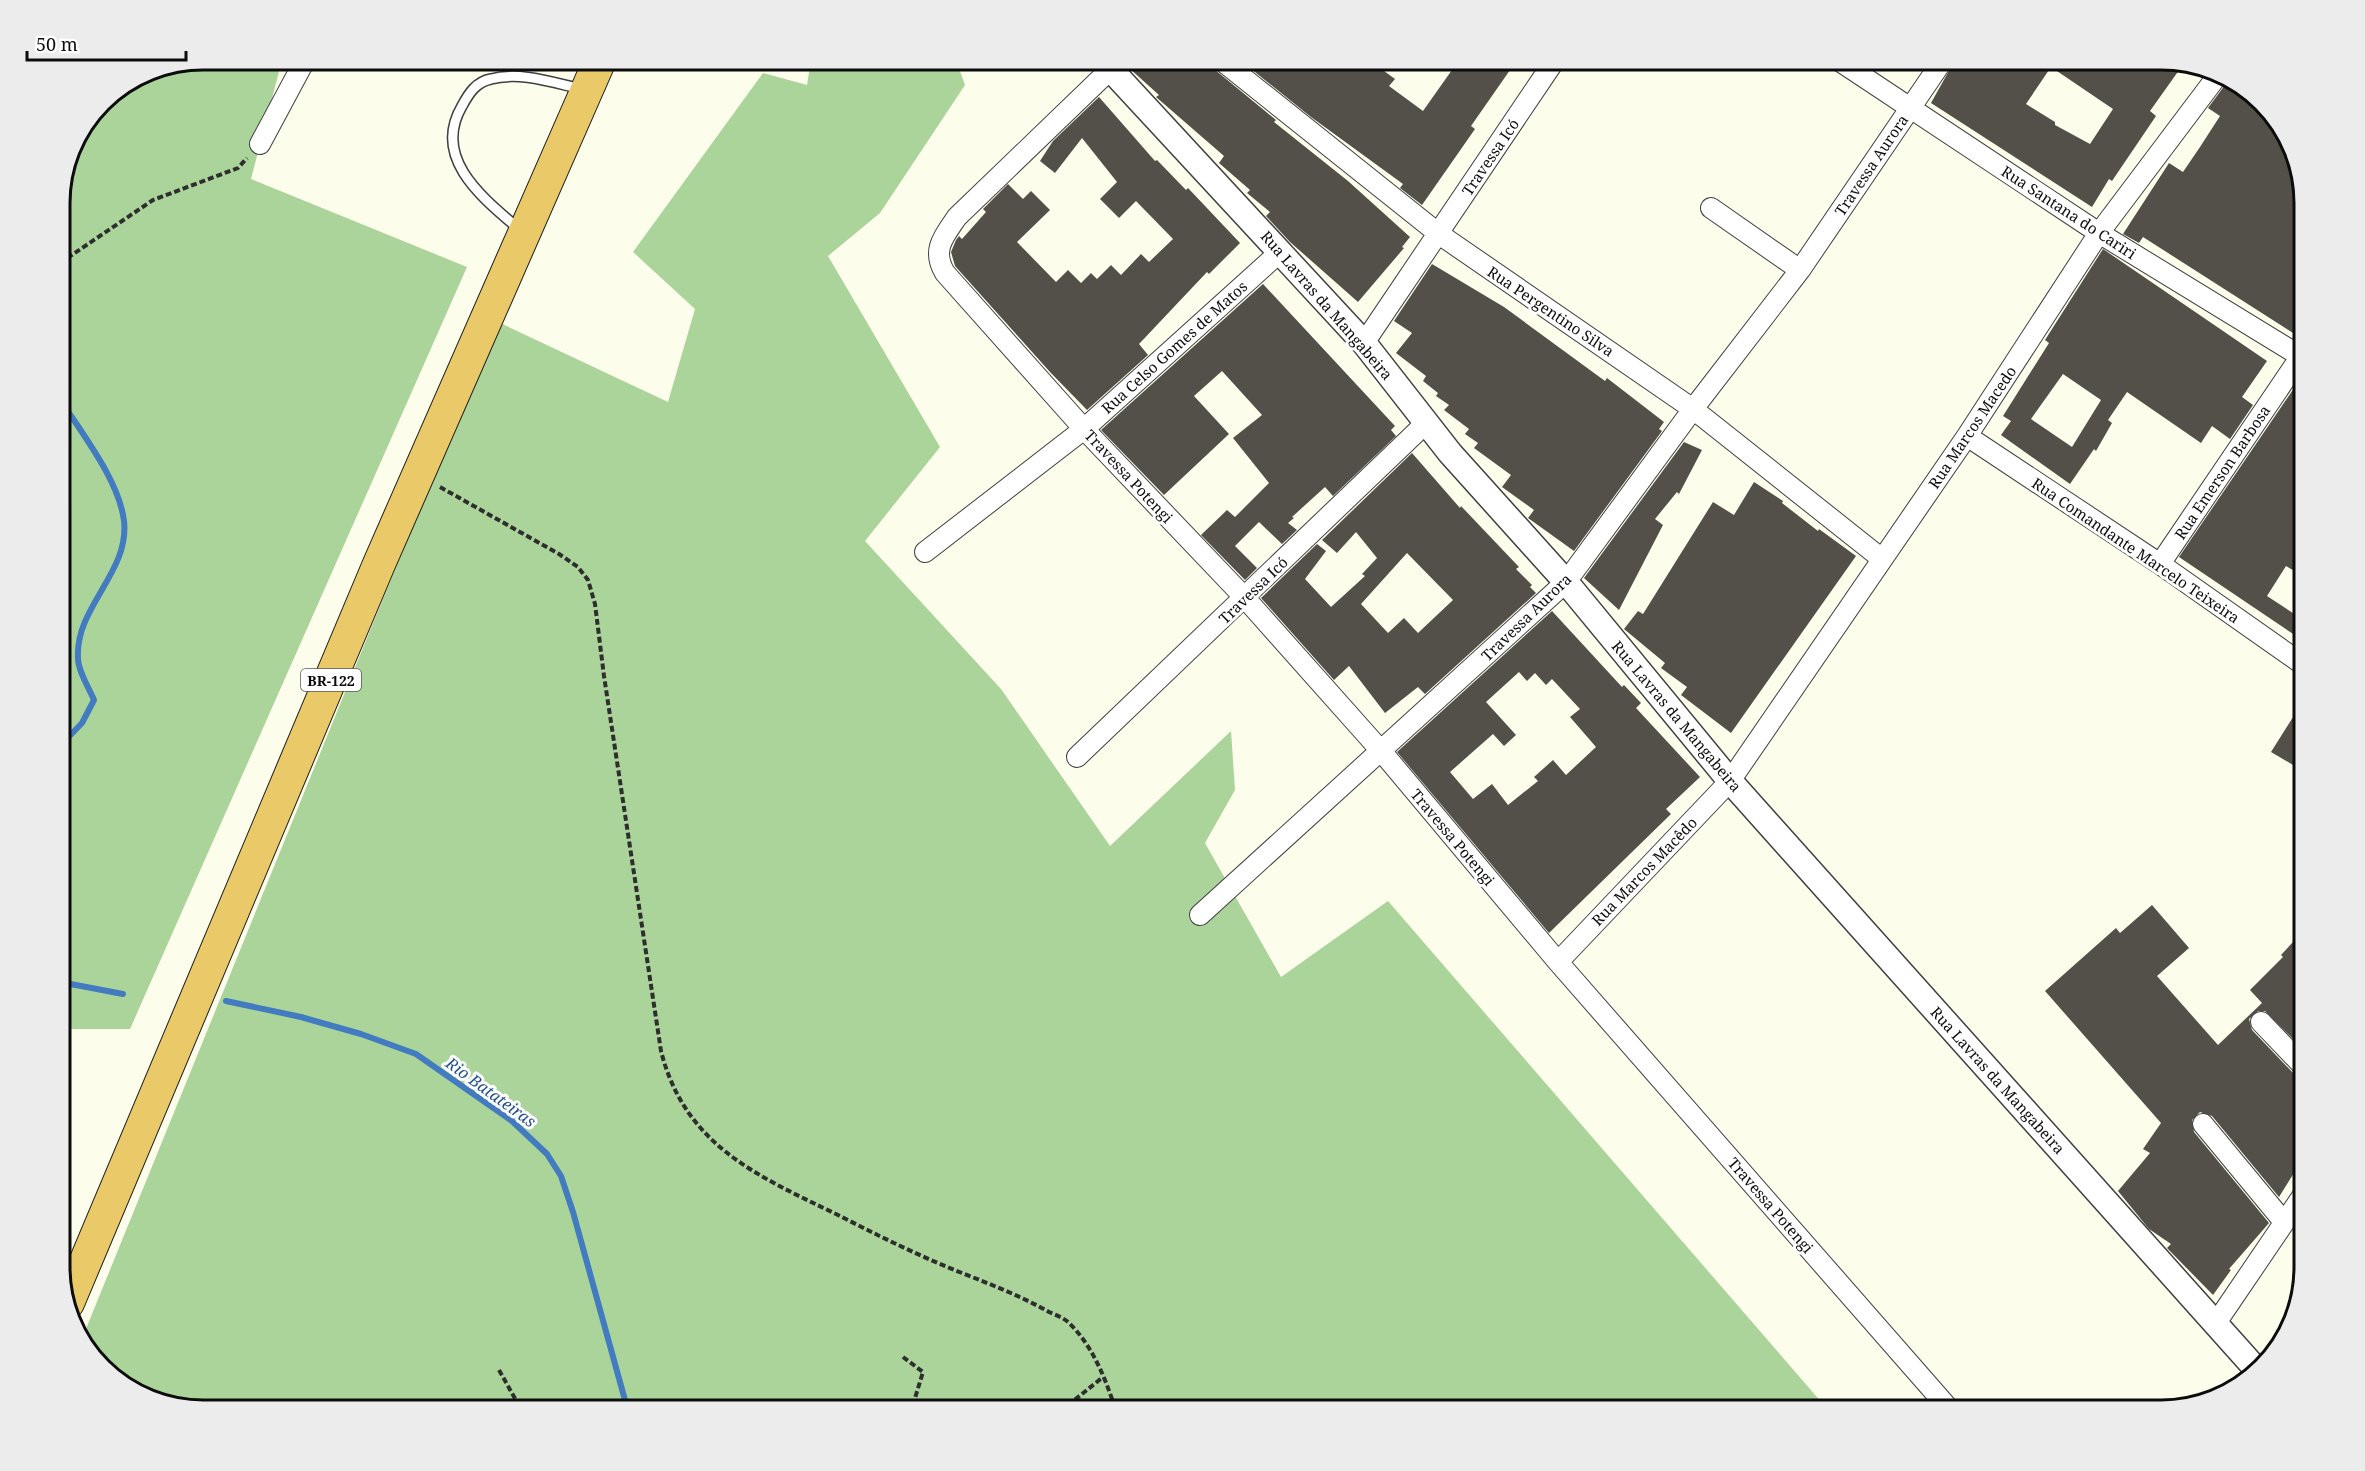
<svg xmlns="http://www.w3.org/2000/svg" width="2365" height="1471" font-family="'Noto Serif',serif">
	<rect width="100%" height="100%" fill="#fdfdec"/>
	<!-- forest -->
	<path fill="#abd49a" d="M 204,60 L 282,60 L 251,179 L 467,267 L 130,1029 L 60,1029 L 60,194 L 75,140 L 102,102 L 149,71 Z
		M 811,60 L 956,60 L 965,85 L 880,213 L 828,256 L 940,447 L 865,541 L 1001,689 L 1110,846 L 1231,731 L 1235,790 L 1205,843 L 1281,977 L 1388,901 L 1829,1411 L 204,1411 L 131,1392 L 81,1341 L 496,321 L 668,402 L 695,309 L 633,252 L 763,73 L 807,85 Z"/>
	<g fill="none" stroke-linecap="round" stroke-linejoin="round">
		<!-- stream -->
		<path stroke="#437bc0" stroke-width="6" d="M 60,399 C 82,434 119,480 124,521 C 130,572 75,607 78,658 C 78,671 89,688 94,700 L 82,723 L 60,746
			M 60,982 L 123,994
			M 226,1001 L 301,1017 L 361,1034 L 416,1054 L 512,1121 L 547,1154 L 561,1176 L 573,1212 L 628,1411"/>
	</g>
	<!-- building -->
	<path fill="#534f49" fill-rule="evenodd" d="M 1132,60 L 1209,60 L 1214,69 L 1276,120 L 1274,122 L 1348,181 L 1410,237 L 1402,247 L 1404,248 L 1358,302 L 1290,242 L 1266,216 L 1270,212 L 1247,193 L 1250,190 L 1219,163 L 1224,156 L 1156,97 L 1159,95 L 1129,68 Z
		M 1240,60 L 1369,60 L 1395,79 L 1389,86 L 1423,111 L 1459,60 L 1517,60 L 1471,126 L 1475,129 L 1422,205 L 1400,188 L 1403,184 L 1311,117 Z
		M 1955,60 L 2162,60 L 2182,66 L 2150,111 L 2156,116 L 2112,181 L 2109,179 L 2092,207 L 1931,103 ZM 2051,67 L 2113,109 L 2090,144 L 2055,125 L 2055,122 L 2026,104 Z
		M 2225,85 L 2236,92 L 2240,86 L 2286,131 L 2305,194 L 2305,314 L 2293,333 L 2143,237 L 2139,243 L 2123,234 L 2169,163 L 2183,172 L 2200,147 L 2220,116 L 2208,108 Z
		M 1099,97 L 1155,161 L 1157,160 L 1186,190 L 1188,188 L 1240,243 L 1209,274 L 1207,272 L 1139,344 L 1148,355 L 1087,410 L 1050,372 L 955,266 L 951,252 L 956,240 L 959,236 L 962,239 L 986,212 L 983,209 L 1008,184 L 1023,199 L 1031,191 L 1050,210 L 1017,242 L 1056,282 L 1068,270 L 1081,283 L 1091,273 L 1097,279 L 1111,265 L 1121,275 L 1141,254 L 1149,262 L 1173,239 L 1136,201 L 1119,218 L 1100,199 L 1117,182 L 1082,138 L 1055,173 L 1040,161 L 1053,141 Z
		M 2103,249 L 2267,361 L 2242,397 L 2253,405 L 2230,439 L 2212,426 L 2201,443 L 2127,392 L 2108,420 L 2112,423 L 2096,451 L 2094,449 L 2070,484 L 2001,435 L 2011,421 L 2003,416 L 2049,343 L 2045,340 ZM 2063,374 L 2101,400 L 2072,447 L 2031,419 Z
		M 1432,264 L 1504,307 L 1605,381 L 1607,378 L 1664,422 L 1659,429 L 1662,431 L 1574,551 L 1528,518 L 1534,510 L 1502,487 L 1511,475 L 1474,448 L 1478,443 L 1465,434 L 1469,429 L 1444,410 L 1449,405 L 1436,396 L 1438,393 L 1423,381 L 1426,376 L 1396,353 L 1412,333 L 1394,321 Z
		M 1263,284 L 1395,426 L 1391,430 L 1396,436 L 1333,496 L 1325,487 L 1292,517 L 1294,518 L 1288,523 L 1297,530 L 1282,544 L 1259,522 L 1235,546 L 1257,568 L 1245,580 L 1201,535 L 1227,510 L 1235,517 L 1269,483 L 1233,438 L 1262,415 L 1222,371 L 1194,396 L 1229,434 L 1164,495 L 1101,430 Z
		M 2305,372 L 2305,558 L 2296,572 L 2286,566 L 2267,596 L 2305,621 L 2305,642 L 2179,557 Z
		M 1684,442 L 1702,450 L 1679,494 L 1677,492 L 1655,519 L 1663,525 L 1619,610 L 1584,578 Z
		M 1412,453 L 1460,508 L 1461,506 L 1519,567 L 1516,569 L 1532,585 L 1530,587 L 1536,593 L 1425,694 L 1418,687 L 1385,713 L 1349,666 L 1334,680 L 1261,598 L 1317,544 L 1326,551 L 1305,579 L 1331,607 L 1365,576 L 1362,574 L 1377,558 L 1356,532 L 1337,553 L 1322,540 ZM 1407,553 L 1453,600 L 1418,633 L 1404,618 L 1388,633 L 1361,604 Z
		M 1754,482 L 1783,501 L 1782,503 L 1818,531 L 1819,529 L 1856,556 L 1731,733 L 1681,695 L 1687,687 L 1661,668 L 1665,663 L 1624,629 L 1638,611 L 1643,614 L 1713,502 L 1734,515 Z
		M 1552,611 L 1622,687 L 1624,685 L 1641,703 L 1636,708 L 1700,777 L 1666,809 L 1671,814 L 1549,933 L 1397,752 ZM 1519,672 L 1527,681 L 1535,673 L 1546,685 L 1552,679 L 1580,709 L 1570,717 L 1596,747 L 1566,775 L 1553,760 L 1534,777 L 1538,781 L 1508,805 L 1492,784 L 1473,799 L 1450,772 L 1493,734 L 1504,746 L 1516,735 L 1486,702 Z
		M 2305,698 L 2305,772 L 2271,752 Z
		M 2152,905 L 2189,948 L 2157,976 L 2218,1045 L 2262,1003 L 2250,990 L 2283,957 L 2281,955 L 2305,929 L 2305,1051 L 2265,1011 L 2258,1011 L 2249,1019 L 2252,1030 L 2296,1076 L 2305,1080 L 2305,1155 L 2279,1197 L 2212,1116 L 2200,1112 L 2192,1120 L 2194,1132 L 2269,1223 L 2229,1269 L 2231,1270 L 2213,1295 L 2167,1248 L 2171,1244 L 2149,1229 L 2118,1191 L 2150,1153 L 2143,1149 L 2161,1123 L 2045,991 L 2116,928 L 2120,933 Z"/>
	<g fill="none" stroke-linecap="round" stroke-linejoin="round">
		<defs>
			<path id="service" d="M 520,230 C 484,199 431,159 462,106 C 469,93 476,82 491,79 C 520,71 554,83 582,89"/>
			<path id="minor" d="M 1120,60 L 957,217 C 944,236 931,250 945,273 L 1084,429 L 1245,598 L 1382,752 L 1558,962 L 1951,1411
				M 1221,60 L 1439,234 L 1693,409 L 1882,559
				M 1838,60 L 2099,233 L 2305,359
				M 260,144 L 305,60
				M 1711,208 L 1800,270
				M 1364,343 L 1555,60
				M 1967,436 L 2160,564 L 2305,666
				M 925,552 L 1084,429 L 1280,252
				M 2160,564 L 2305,350
				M 1077,757 L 1426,423
				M 1200,915 L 1566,582 L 1693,409 L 1800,270 L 1943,60
				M 1558,962 L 1730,781 L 1967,436 L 2099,233 L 2218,75
				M 2261,1022 L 2305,1068
				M 2203,1124 L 2284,1222
				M 2216,1323 L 2305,1192"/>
			<path id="tertiary" d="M 1102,60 L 1364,343 L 1450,453 L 1566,582 L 1730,781 L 2256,1369"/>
			<path id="trunk" d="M 68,1303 L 379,564 L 600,60"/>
		</defs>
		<!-- service casing -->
		<use href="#service" stroke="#3f3f3f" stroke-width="12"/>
		<!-- minor casing -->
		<use href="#minor" stroke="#3f3f3f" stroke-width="22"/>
		<!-- tertiary casing -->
		<use href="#tertiary" stroke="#3f3f3f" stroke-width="27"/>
		<!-- trunk casing -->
		<use href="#trunk" stroke="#1d1d1d" stroke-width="34"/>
		<!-- path -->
		<path stroke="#2e2e2e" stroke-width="4" stroke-dasharray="6 3" stroke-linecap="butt" d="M 60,263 L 153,200 L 238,168 L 247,158
			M 440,487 L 559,554 L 578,567 L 588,580 L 595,604 L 604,676 L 661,1051 C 685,1146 758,1176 838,1215 C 879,1236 919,1256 962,1273 C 992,1285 1021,1296 1049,1312 C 1056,1315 1064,1318 1069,1323 C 1093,1346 1106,1380 1116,1411
			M 903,1357 L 923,1372 L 911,1411
			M 499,1370 L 522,1411
			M 1061,1411 L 1103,1377"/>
		<!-- service -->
		<use href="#service" stroke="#fff" stroke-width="9"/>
		<!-- minor -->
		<use href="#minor" stroke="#fff" stroke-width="20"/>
		<!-- tertiary -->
		<use href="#tertiary" stroke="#fff" stroke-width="24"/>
		<!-- trunk -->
		<use href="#trunk" stroke="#eaca68" stroke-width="32"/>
	</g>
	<g text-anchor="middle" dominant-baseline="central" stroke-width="6" stroke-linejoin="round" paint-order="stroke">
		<!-- shield labels -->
		<rect fill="#fff" stroke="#555" stroke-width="1.5" x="301" y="669" width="60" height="22" rx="4.5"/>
		<g font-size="14" font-weight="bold" fill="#0c0c0c">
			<text x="331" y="680">BR-122</text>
		</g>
		<!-- street labels -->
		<g font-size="15" fill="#0c0c0c" stroke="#fff">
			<text transform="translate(1490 157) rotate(-56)">Travessa Icó</text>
			<text transform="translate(1871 165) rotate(-56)">Travessa Aurora</text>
			<text transform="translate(2069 212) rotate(33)">Rua Santana do Cariri</text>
			<text transform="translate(1327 305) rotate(49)">Rua Lavras da Mangabeira</text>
			<text transform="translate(1551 311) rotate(34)">Rua Pergentino Silva</text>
			<text transform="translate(1174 347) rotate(-42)">Rua Celso Gomes de Matos</text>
			<text transform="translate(1972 427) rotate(-56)">Rua Marcos Macedo</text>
			<text transform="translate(2222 472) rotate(-56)">Rua Emerson Barbosa</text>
			<text transform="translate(1129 476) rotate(47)">Travessa Potengi</text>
			<text transform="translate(2136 550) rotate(34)">Rua Comandante Marcelo Teixeira</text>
			<text transform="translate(1253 590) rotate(-44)">Travessa Icó</text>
			<text transform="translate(1526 617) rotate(-44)">Travessa Aurora</text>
			<text transform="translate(1677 716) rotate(50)">Rua Lavras da Mangabeira</text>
			<text transform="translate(1453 837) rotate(50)">Travessa Potengi</text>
			<text transform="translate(1644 871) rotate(-46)">Rua Marcos Macêdo</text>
			<text transform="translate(1998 1080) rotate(48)">Rua Lavras da Mangabeira</text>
			<text transform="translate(1771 1205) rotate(49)">Travessa Potengi</text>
		</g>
		<!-- water labels -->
		<g font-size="16" font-style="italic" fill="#214f92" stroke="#fff">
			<text transform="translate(491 1092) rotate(36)">Rio Batateiras</text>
		</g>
	</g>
	<!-- crop -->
	<path d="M0 0H2365V1471H0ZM203 70H2161A133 133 0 0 1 2294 203V1267A133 133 0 0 1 2161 1400H203A133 133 0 0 1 70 1267V203A133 133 0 0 1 203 70Z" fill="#ececec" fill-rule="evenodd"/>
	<path fill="none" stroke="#0c0c0c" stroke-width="3" d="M203 70H2161A133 133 0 0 1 2294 203V1267A133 133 0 0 1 2161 1400H203A133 133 0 0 1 70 1267V203A133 133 0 0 1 203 70Z"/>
	<!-- scale -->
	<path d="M27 51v9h159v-9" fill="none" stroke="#0c0c0c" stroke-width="3"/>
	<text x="36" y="51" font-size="18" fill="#0c0c0c" stroke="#ffffff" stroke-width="4.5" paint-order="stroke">50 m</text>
</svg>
